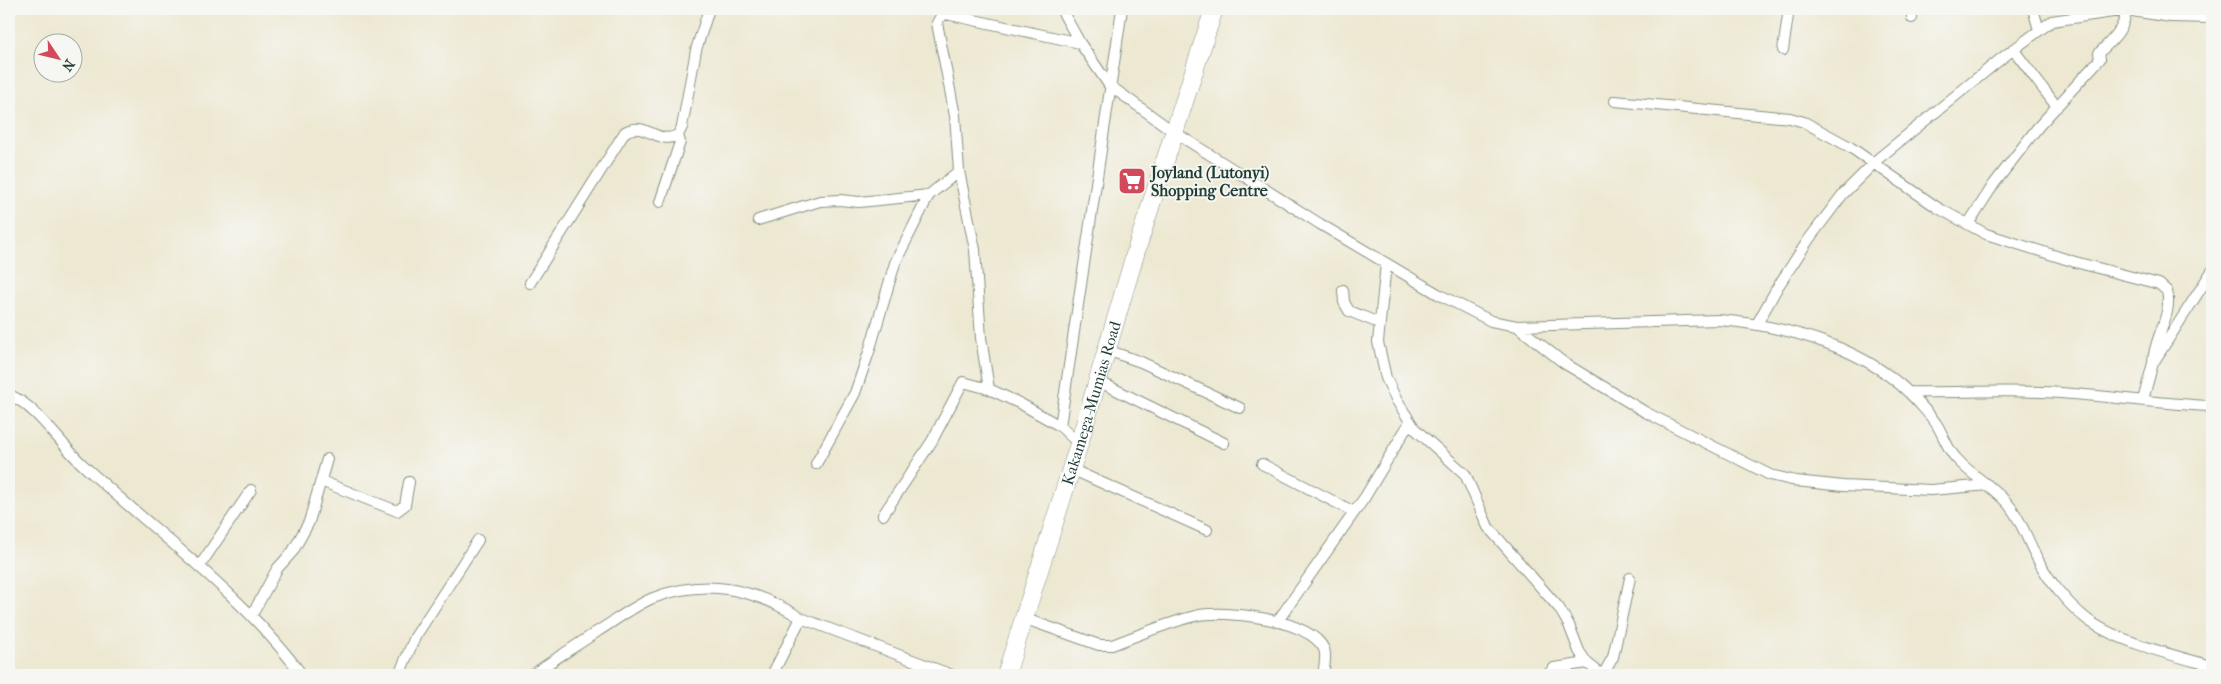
<svg xmlns="http://www.w3.org/2000/svg" width="2221" height="684" font-family="'IM FELL French Canon',serif">
	<rect width="100%" height="100%" fill="#f6f6f2"/>
	<filter id="ink" filterUnits="userSpaceOnUse"><feTurbulence type="fractalNoise" baseFrequency=".02" numOctaves="2"/><feDisplacementMap in="SourceGraphic" scale="10" xChannelSelector="R" yChannelSelector="G"/><feConvolveMatrix kernelMatrix="1 2 1 2 8 2 1 2 1" color-interpolation-filters="sRGB"/></filter>
	<filter id="wash" filterUnits="userSpaceOnUse"><feTurbulence type="fractalNoise" baseFrequency=".0096" numOctaves="4" result="noise"/><feDisplacementMap in="SourceGraphic" scale="20" xChannelSelector="R" yChannelSelector="G"/><feGaussianBlur stdDeviation="1.12" result="paint"/><feColorMatrix in="noise" values="0 0 0 0 0 0 0 0 0 0 0 0 0 0 0 0 0 1.4 0 .05"/><feComposite in="paint" operator="in"/></filter>
	<g filter="url(#wash)">
		<rect width="100%" height="100%" fill="#ede8d1"/>
	</g>
	<g filter="url(#ink)">
		<g fill="none" stroke-linecap="round" stroke-linejoin="round">
			<defs>
				<path id="minor" d="M 1061,9 L 1080,43 L 1109,85 L 1174,132 L 1320,224 L 1438,294 L 1491,321 L 1517,326 L 1719,320 C 1788,326 1870,348 1918,402 C 1924,409 1932,417 1937,425 C 1944,436 1947,449 1956,458 C 1972,477 1997,488 2012,509 C 2022,523 2028,541 2036,556 C 2048,580 2067,604 2088,620 C 2118,642 2176,656 2212,666
					M 1912,9 L 1912,18
					M 2033,9 L 2039,30
					M 2013,49 L 2057,107
					M 1783,50 L 1789,9
					M 1615,101 L 1790,118 L 1804,122 L 1850,147 L 1938,208 L 1986,234 L 2075,262 L 2159,284 L 2167,291 C 2173,316 2153,339 2153,363
					M 660,202 L 680,142 L 678,135
					M 758,220 L 820,201 L 840,200 L 859,202 L 929,195
					M 1968,224 L 1994,184 L 2038,127 L 2100,59 L 2099,53 C 2112,40 2125,29 2126,10
					M 1386,264 L 1378,342 L 1386,378 L 1397,401 L 1415,429 L 1465,474 L 1488,527 L 1559,608 L 1569,625 L 1579,651 L 1587,663 L 1602,675
					M 530,283 L 625,132 C 645,120 658,146 678,135 L 682,127 L 696,50 L 709,9
					M 1343,290 L 1344,302 L 1349,311 L 1379,323
					M 1757,324 L 1777,288 L 1809,239 L 1843,194 L 1879,158 L 2002,58 L 2052,21 L 2126,10 L 2171,17 L 2212,18
					M 1517,326 L 1564,363 L 1645,412 L 1770,475 L 1796,481 L 1843,486 L 1931,490 L 1988,485
					M 1107,350 L 1141,362 L 1240,408
					M 1098,381 L 1224,443
					M 989,389 L 1021,404 L 1060,426
					M 1908,392 C 1952,393 1997,390 2041,392 C 2098,394 2155,404 2212,406
					M 9,395 C 35,404 62,446 83,465 C 157,534 242,593 302,675
					M 2143,400 L 2153,363 L 2212,271
					M 1079,444 L 1060,426 L 1122,9
					M 816,464 L 855,393 L 869,352 L 895,263 L 929,195 L 959,171
					M 1262,464 L 1354,512
					M 1071,469 L 1207,530
					M 321,481 L 397,511 L 405,505 L 409,482
					M 883,515 L 932,441 L 963,382 L 989,389 L 981,338 L 975,250 L 959,171 L 955,116 L 937,23 L 941,16 L 946,14 L 1080,43
					M 199,567 L 251,490
					M 252,615 L 277,569 L 293,551 L 309,522 L 327,459
					M 1023,618 L 1099,645 L 1112,645 C 1139,635 1167,623 1195,616 C 1224,609 1310,619 1324,649 C 1327,656 1324,667 1323,675
					M 1277,622 L 1365,497 L 1410,422
					M 399,675 L 415,637 L 478,540
					M 532,675 C 553,660 576,646 598,631 C 616,620 634,606 653,598 C 706,577 754,589 801,618 L 952,675
					M 772,675 L 801,618
					M 1547,675 L 1554,668 L 1587,663
					M 1603,675 L 1613,657 L 1630,578"/>
				<g id="trunk">
					<path id="s1" d="M 1006,675 L 1079,444 L 1136,251 L 1214,9"/>
				</g>
			</defs>
			<!-- minor casing -->
			<use href="#minor" stroke="#869282" stroke-width="12"/>
			<!-- trunk casing -->
			<use href="#trunk" stroke="#869282" stroke-width="19"/>
			<!-- minor -->
			<use href="#minor" stroke="#fff" stroke-width="10"/>
			<!-- trunk -->
			<use href="#trunk" stroke="#fff" stroke-width="18"/>
		</g>
	</g>
	<!-- icons -->
	<defs>
		<symbol id="supermarket-square" viewBox="-11 -11 22 22"><rect x="-9" y="-9" width="18" height="18" rx="4" fill="#d1495b" stroke="#f6f6f2"/><path d="M-6-5.5h2.5l.6 2H6L4.5 2H-2.5L-4.4-4H-6ZM-1.5 3.2a1.3 1.3 0 1 0 .1 0ZM3 3.2a1.3 1.3 0 1 0 .1 0Z" fill="#fff"/></symbol>
	</defs>
	<g fill-rule="evenodd">
		<use href="#supermarket-square" x="1116" y="165" width="32" height="32"/>
	</g>
	<g text-anchor="middle" dominant-baseline="central" stroke-width="4" stroke-linejoin="round" paint-order="stroke">
		<!-- poi labels -->
		<g font-size="16" font-weight="bold" fill="#1f3d34" stroke="#f6f6f2" text-anchor="start">
			<text x="1151" y="172">Joyland (Lutonyi)<tspan x="1151" dy="18">Shopping Centre</tspan></text>
		</g>
		<!-- street labels -->
		<g font-size="16" fill="#1f3d34" stroke="#f6f6f2">
			<text stroke="none"><textPath href="#s1" startOffset="285">Kakamega-Mumias Road</textPath></text>
		</g>
	</g>
	<!-- margin -->
	<rect width="2221" height="684" fill="none" stroke="#f6f6f2" stroke-width="30"/>
	<!-- north arrow -->
	<g transform="translate(58 58) rotate(125)"><circle r="24" fill="#f6f6f2" stroke="#a0aca6"/>
	<path d="M0-4L9 19L0 12L-9 19Z" fill="#d1495b"/>
	<text y="-8" font-size="14" font-weight="bold" text-anchor="middle" fill="#1f3d34">N</text>
	</g>
</svg>
